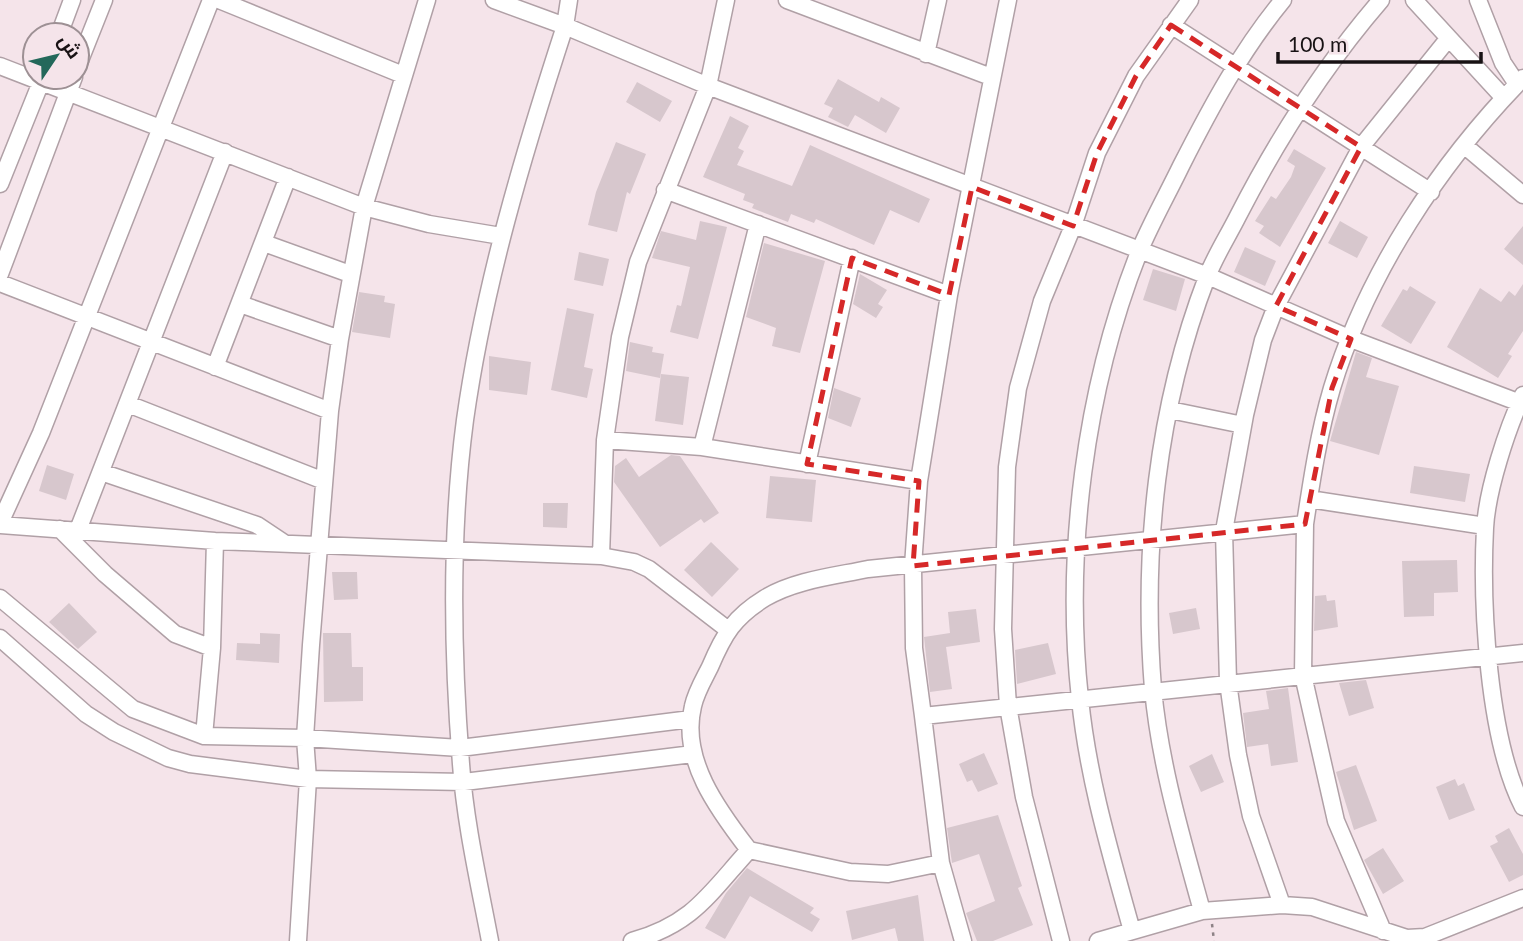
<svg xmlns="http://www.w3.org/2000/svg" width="1523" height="941" font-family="Lato,Cairo,sans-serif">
	<rect width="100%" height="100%" fill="#f5e4ea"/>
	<!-- building -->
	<path fill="#d7c7cd" d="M 838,79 L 879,102 L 881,97 L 900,108 L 886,133 L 855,115 L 848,127 L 828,117 L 833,108 L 824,104 Z
		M 637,82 L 672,101 L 660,122 L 626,102 Z
		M 730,116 L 749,126 L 738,148 L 744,151 L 737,165 L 792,186 L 810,145 L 930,199 L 919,223 L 890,210 L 874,245 L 816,219 L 814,223 L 791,214 L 788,222 L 752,208 L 754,204 L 743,200 L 745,194 L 703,177 Z
		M 616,142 L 646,154 L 630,194 L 627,192 L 617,232 L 588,225 L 596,192 Z
		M 1294,149 L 1326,168 L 1280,247 L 1259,233 L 1264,226 L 1255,221 L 1271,196 L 1276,199 L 1291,177 L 1295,166 L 1287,161 Z
		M 700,221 L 727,227 L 698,339 L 670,332 L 677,305 L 681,306 L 690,267 L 652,258 L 661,231 L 696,240 Z
		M 1340,221 L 1368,237 L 1357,258 L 1328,243 Z
		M 1523,226 L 1523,265 L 1504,249 Z
		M 764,243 L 825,261 L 800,353 L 772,346 L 776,328 L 746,317 Z
		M 1245,247 L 1276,261 L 1265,286 L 1234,272 Z
		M 579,252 L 609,259 L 603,286 L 574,280 Z
		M 1153,269 L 1185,279 L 1176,311 L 1143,300 Z
		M 860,274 L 887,290 L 878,304 L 883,307 L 876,318 L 853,304 Z
		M 1523,284 L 1523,331 L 1508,354 L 1512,356 L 1498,378 L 1447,347 L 1480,288 L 1501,302 L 1509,291 L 1515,296 Z
		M 1410,286 L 1436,302 L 1411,344 L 1381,326 L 1403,289 L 1407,291 Z
		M 359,292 L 385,296 L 384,302 L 395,304 L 390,338 L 352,332 Z
		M 567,308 L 594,314 L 584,367 L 593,369 L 587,398 L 551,390 Z
		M 630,342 L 653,347 L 652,352 L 664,354 L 660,378 L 626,371 Z
		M 1356,352 L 1372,358 L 1366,377 L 1399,386 L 1379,455 L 1330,441 Z
		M 489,356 L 531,362 L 527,395 L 489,390 Z
		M 661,374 L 689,377 L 683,425 L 655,421 Z
		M 834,388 L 861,398 L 851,427 L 828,418 Z
		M 671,455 L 680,456 L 719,513 L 704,523 L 701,519 L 660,547 L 614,482 L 615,466 L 626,458 L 639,477 Z
		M 47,465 L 74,474 L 66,500 L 39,491 Z
		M 1414,466 L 1470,474 L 1465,502 L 1410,493 Z
		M 770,476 L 816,480 L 812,522 L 766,518 Z
		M 543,503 L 568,503 L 567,528 L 543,527 Z
		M 711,542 L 739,569 L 712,597 L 684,570 Z
		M 1457,560 L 1458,592 L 1434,593 L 1434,616 L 1404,617 L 1402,561 Z
		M 332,572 L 357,572 L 358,599 L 334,600 Z
		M 1326,595 L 1327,601 L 1335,600 L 1338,627 L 1314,631 L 1315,596 Z
		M 69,603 L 97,632 L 78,649 L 49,622 Z
		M 1196,608 L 1200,629 L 1173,634 L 1169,613 Z
		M 976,609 L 980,642 L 946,647 L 952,689 L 930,692 L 924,637 L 950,633 L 948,612 Z
		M 260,633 L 280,634 L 279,663 L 236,660 L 237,643 L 260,644 Z
		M 323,633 L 351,633 L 352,667 L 363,667 L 363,701 L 324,702 Z
		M 1048,643 L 1056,674 L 1017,684 L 1015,650 Z
		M 1366,680 L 1374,708 L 1349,716 L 1339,683 Z
		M 1288,688 L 1298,762 L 1271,766 L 1268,744 L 1247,747 L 1243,713 L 1269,709 L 1266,691 Z
		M 984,753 L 998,784 L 978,792 L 972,780 L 967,782 L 959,764 Z
		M 1212,754 L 1224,782 L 1201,792 L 1189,766 Z
		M 1356,765 L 1377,821 L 1354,830 L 1336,772 Z
		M 1455,779 L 1458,786 L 1464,783 L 1475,810 L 1449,820 L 1436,787 Z
		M 998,815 L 1022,886 L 1018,888 L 1033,925 L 993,941 L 977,941 L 966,913 L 995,901 L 979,854 L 952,863 L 947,828 Z
		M 1509,828 L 1523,854 L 1523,875 L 1509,882 L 1490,846 L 1498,842 L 1495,836 Z
		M 1383,848 L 1404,881 L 1383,894 L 1364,860 Z
		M 747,868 L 814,908 L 810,913 L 820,919 L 812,932 L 750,896 L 725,939 L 705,928 L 726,893 Z
		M 918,895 L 924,941 L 898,941 L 895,928 L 852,940 L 846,911 Z"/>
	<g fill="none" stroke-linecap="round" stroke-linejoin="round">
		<defs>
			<path id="street" d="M 219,0 L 403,75
				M 494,0 L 565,26 L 708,86 L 1208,276 L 1351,339 L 1523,404
				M 787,0 L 991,77
				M 1414,0 L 1504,98
				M 1478,0 L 1503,63 L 1517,84
				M 1171,25 L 1431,192
				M 59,35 L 72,0
				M 926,54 L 938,0
				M 0,66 L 364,207 L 429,224 L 501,236
				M 77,68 L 104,0
				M 1465,146 L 1523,195
				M 0,184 L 43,77
				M 665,190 L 949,295
				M 264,243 L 350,274
				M 0,274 L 74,77
				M 0,283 L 330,411
				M 240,304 L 340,339
				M 215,367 L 288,177
				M 1523,395 C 1507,429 1487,490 1485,528 C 1481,605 1488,739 1523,807
				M 128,404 L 324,481
				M 1170,410 L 1243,425
				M 605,440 L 702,447 L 919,481
				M 702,447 L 758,224
				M 807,464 L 852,258
				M 101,472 L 257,525 L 284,543
				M 1309,499 L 1485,526
				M 0,523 L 41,433 L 211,0
				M 1305,524 L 1303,675 L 1336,821 L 1383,931
				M 0,525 L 215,541 L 601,556 L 605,440 L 620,337 L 638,262 L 708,86 L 726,0
				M 60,529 L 105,574 L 175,634 L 212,648
				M 78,530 L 225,152
				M 601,556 L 634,562 L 649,569 L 727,629
				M 0,598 L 133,709 L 204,736 L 305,738 L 460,748 L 691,719
				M 0,638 L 86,714 L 114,732 L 168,758 L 190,764 L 308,779 L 464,782 L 693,754
				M 923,716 L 914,648 L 913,566 L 919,481 L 949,295 L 1008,0
				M 204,736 L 212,648 L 215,541
				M 749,850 C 718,810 680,759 693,706 C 696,692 704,679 710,667 C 724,634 734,617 765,598 C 795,580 835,576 868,569 L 1305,524 C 1312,478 1319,432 1332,388 C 1367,273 1439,164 1523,78
				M 941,863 L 923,716 L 1523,653
				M 1282,905 L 1251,816 L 1238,755 L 1228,682 L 1224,531 L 1245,415 L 1263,340 L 1276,306 L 1361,147 L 1448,39
				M 1202,911 C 1182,838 1160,765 1153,689 C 1142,551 1157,407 1207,277 C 1215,256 1228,236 1238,216 C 1278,138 1324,66 1381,0
				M 1132,931 C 1111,855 1088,779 1080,699 C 1064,553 1085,389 1139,252 C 1151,223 1167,195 1181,166 C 1211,107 1241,51 1283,0
				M 298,941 L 308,779 L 305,738 L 311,645 L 330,411 L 340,339 L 364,207 L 427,0
				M 490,941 C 479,883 465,822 461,764 C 452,650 450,533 465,420 C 484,285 523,155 565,26 L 569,0
				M 632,941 C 693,924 709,894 749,850 L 850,872 L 888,874 L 941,863 L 963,941
				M 1061,941 L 1024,797 L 1008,706 L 1003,629 L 1007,467 L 1018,388 L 1042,301 L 1073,226 L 1097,153 L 1136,76 L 1190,0
				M 1098,941 L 1202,911 L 1282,905 L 1312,907 L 1407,938 L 1425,937 L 1523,898"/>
		</defs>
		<!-- street casing -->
		<use href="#street" stroke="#b0a0a6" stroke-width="19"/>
		<!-- path -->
		<path stroke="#8d8286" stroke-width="2.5" stroke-dasharray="3.5 5" stroke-linecap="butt" d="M 1212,924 L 1214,941"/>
		<!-- street -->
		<use href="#street" stroke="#fff" stroke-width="16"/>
	</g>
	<!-- marked area -->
	<path fill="none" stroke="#d62828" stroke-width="5" stroke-dasharray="14 9" stroke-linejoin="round" d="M 1171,25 L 1361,147 L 1276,306 L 1351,339 L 1332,388 L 1305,524 L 913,566 L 919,481 L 807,464 L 852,258 L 949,295 L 972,187 L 1073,226 L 1097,153 L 1136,76 Z"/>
	<!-- north arrow -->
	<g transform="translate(56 56) rotate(55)"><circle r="33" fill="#f5e4ea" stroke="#9d9094" stroke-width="2"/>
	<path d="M0-5L12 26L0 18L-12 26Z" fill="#23685a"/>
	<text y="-10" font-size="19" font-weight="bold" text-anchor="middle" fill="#181214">ش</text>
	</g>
	<!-- scale -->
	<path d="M1278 52v10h203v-10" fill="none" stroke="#181214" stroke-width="3.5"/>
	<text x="1288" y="52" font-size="21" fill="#181214" stroke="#f5e4ea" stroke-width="5" paint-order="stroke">100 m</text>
</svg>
